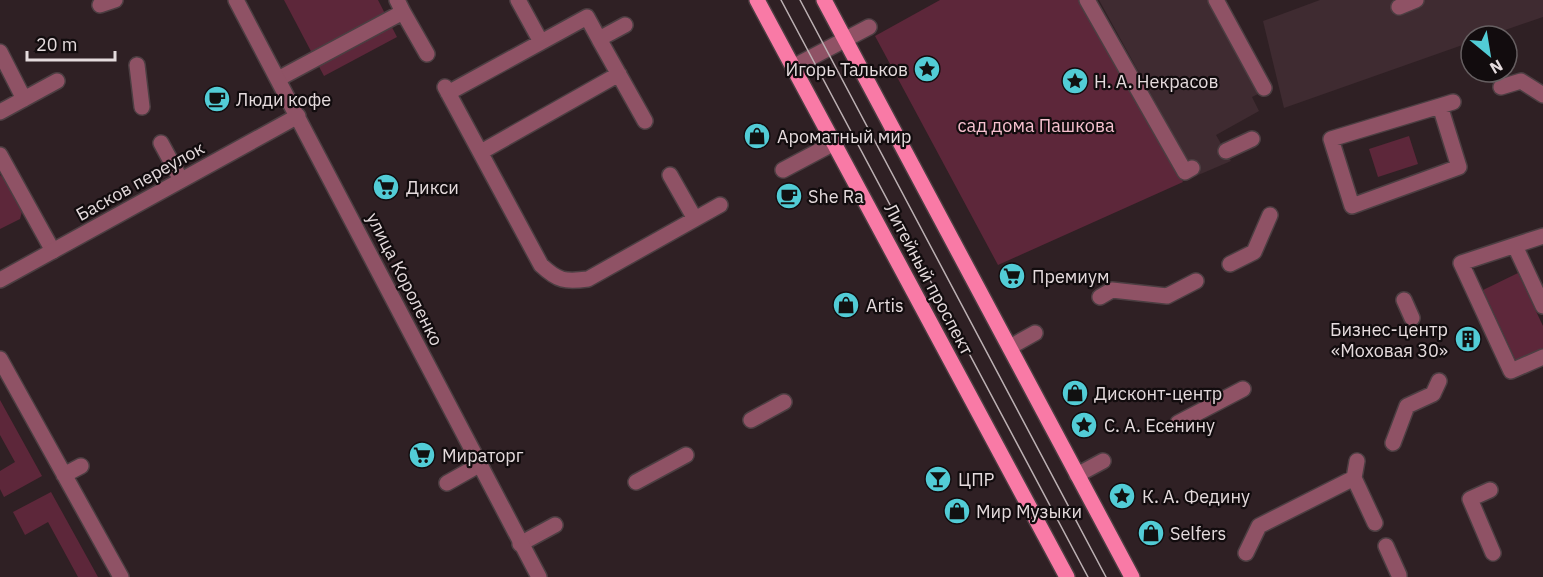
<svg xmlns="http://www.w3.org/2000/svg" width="1543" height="577" font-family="'IBM Plex Sans',sans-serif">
	<rect width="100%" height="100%" fill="#2f2024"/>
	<!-- built -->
	<path fill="#3f2b31" d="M 1099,0 L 1207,0 L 1258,94 L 1252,97 L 1259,111 L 1216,135 L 1231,161 L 1196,176 Z
		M 1320,0 L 1543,0 L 1543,17 L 1488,36 L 1471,36 L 1471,42 L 1284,108 L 1263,21 Z"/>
	<!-- green -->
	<path fill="#5d273a" d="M 284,0 L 378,0 L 397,37 L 324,76 Z
		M 940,0 L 1080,0 L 1183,182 L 998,265 L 875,36 Z
		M 1409,136 L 1418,164 L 1378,177 L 1369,149 Z
		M 0,175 L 5,179 L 23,208 L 20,219 L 0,229 Z
		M 1518,273 L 1543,326 L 1543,348 L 1516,361 L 1483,290 Z
		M 0,400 L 42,476 L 4,497 L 0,489 L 0,471 L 15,462 L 0,435 Z
		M 51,492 L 98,577 L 78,577 L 48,522 L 25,535 L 13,512 Z"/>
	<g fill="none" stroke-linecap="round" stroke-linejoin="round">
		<defs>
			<path id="lane" d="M 518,0 L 541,42
				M 1087,0 L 1185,172 L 1192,168
				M 1216,0 L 1264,88
				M 100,5 L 115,0
				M 1399,7 L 1416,0
				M 403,12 L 427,54
				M 625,25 L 599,39 L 645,121
				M 0,52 L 24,99
				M 137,65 L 142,107
				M 793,67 L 869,27
				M 278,79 L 403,12 L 397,0
				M 445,87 L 541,265 C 558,281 565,282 588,279 L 720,205
				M 1501,87 L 1521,81 L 1543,95
				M 448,93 L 587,17 L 599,39
				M 1440,106 L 1459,167 L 1352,206 L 1331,139 L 1440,106 L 1453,102
				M 0,112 L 57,81
				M 161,143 L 181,180
				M 1226,151 L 1252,139
				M 481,152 L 619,74
				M 0,155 L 53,251
				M 783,170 L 834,143
				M 670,175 L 695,219
				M 1543,236 L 1461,263 L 1511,371 L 1543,357
				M 1515,246 L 1543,306
				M 1230,264 L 1254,252 L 1270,215
				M 1100,297 L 1112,290 L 1167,296 L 1196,281
				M 1404,300 L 1412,318
				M 1010,347 L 1035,333
				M 0,359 L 121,577
				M 751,420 L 784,402
				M 1178,423 L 1243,389
				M 1393,443 L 1407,406 L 1433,394 L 1439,381
				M 64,475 L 81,466
				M 1077,475 L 1103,461
				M 1354,478 L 1375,523
				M 636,482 L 686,455
				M 447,483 L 479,465
				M 1490,490 L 1470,499 L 1493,553
				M 520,544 L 555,525
				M 1386,546 L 1399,575 L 1399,577
				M 1246,553 L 1259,526 L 1354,478 L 1357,461"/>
			<path id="street" d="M 236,0 L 539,577
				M 0,280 L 298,116"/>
			<path id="primary" d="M 757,0 L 1067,577
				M 824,0 L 1132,577"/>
		</defs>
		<!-- lane casing -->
		<use href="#lane" stroke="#4c3e42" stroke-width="18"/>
		<!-- street casing -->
		<use href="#street" stroke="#4c3e42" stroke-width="18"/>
		<!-- primary casing -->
		<use href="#primary" stroke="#4c3e42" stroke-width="18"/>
		<!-- lane -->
		<use href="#lane" stroke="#8f5265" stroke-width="15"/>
		<!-- street -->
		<use href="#street" stroke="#8f5265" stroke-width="15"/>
		<!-- primary -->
		<use href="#primary" stroke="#f97aa6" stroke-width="15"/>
		<!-- tram -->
		<path stroke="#bcb0b3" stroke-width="1.5" d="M 781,0 L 1088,577
			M 800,0 L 1106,577"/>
	</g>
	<!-- icons -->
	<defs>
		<symbol id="sight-disc" viewBox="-11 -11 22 22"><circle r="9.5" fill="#52ccd6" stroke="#120c0e"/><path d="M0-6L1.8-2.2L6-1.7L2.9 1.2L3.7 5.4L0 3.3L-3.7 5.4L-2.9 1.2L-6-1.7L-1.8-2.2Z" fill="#111"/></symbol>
		<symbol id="cafe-disc" viewBox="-11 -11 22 22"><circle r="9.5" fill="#52ccd6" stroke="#120c0e"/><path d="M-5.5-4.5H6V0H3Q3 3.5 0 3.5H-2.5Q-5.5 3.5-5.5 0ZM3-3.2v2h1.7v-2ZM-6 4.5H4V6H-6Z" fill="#111"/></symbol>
		<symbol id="shop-disc" viewBox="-11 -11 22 22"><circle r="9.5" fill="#52ccd6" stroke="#120c0e"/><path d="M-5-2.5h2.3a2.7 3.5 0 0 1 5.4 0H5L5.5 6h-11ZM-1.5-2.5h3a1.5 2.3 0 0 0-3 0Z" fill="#111"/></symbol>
		<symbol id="supermarket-disc" viewBox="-11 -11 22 22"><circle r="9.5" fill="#52ccd6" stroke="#120c0e"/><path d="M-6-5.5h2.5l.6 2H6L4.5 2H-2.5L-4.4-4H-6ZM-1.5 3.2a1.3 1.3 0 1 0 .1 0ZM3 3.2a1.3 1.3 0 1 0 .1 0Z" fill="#111"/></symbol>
		<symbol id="building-disc" viewBox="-11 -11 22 22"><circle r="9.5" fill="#52ccd6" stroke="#120c0e"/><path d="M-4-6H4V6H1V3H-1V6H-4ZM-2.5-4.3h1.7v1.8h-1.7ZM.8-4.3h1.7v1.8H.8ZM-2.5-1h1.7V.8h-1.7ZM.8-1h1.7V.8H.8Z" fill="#111"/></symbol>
		<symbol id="bar-disc" viewBox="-11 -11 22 22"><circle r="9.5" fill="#52ccd6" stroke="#120c0e"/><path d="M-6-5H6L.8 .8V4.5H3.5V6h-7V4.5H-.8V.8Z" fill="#111"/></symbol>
	</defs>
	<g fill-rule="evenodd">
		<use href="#sight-disc" x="912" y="54" width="30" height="30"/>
		<use href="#sight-disc" x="1060" y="66" width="30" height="30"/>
		<use href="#cafe-disc" x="202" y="84" width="30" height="30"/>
		<use href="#shop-disc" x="742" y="121" width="30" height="30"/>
		<use href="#supermarket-disc" x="371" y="172" width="30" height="30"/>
		<use href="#cafe-disc" x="774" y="181" width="30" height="30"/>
		<use href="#supermarket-disc" x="997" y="261" width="30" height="30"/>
		<use href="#shop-disc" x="831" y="290" width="30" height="30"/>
		<use href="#building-disc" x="1453" y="324" width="30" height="30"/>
		<use href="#shop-disc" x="1060" y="378" width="30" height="30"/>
		<use href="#sight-disc" x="1069" y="410" width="30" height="30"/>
		<use href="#supermarket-disc" x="407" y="440" width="30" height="30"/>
		<use href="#bar-disc" x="923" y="464" width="30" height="30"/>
		<use href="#sight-disc" x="1107" y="481" width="30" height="30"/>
		<use href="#shop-disc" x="942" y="496" width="30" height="30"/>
		<use href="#shop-disc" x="1136" y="518" width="30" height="30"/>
	</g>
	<g text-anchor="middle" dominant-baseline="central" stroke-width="4.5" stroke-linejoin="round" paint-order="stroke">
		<!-- poi labels -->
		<g font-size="18" fill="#e5dbdd" stroke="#120c0e" text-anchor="start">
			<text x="908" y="69" text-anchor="end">Игорь Тальков</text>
			<text x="1094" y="81">Н. А. Некрасов</text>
			<text x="236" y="99">Люди кофе</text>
			<text x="777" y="136">Ароматный мир</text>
			<text x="406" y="187">Дикси</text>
			<text x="808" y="196">She Ra</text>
			<text x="1032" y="276">Премиум</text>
			<text x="866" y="305">Artis</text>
			<text x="1448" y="329" text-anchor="end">Бизнес-центр<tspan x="1448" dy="21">«Моховая 30»</tspan></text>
			<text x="1094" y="393">Дисконт-центр</text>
			<text x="1104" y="425">С. А. Есенину</text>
			<text x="442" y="455">Мираторг</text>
			<text x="958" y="479">ЦПР</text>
			<text x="1142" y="496">К. А. Федину</text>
			<text x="976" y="511">Мир Музыки</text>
			<text x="1170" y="533">Selfers</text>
		</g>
		<!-- park labels -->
		<g font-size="18" fill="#f6c1cf" stroke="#120c0e">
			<text x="1036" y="125">сад дома Пашкова</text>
		</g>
		<!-- street labels -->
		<g font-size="18" fill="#e5dbdd" stroke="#120c0e">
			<text transform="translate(140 181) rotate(-29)">Басков переулок</text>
			<text transform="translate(405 279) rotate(63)">улица Короленко</text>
			<text transform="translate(929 279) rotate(62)">Литейный проспект</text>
		</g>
	</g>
	<!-- north arrow -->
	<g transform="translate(1489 54) rotate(150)"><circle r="28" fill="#120c0e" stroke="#665f61" stroke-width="1.5"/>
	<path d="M0-4.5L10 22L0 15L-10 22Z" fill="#52ccd6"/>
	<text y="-9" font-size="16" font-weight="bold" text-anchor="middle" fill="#e5dbdd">N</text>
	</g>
	<!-- scale -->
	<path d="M27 51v9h88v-9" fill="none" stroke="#e5dbdd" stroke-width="3"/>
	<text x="36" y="51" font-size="18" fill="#e5dbdd" stroke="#120c0e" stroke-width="4.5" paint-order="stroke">20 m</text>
</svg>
